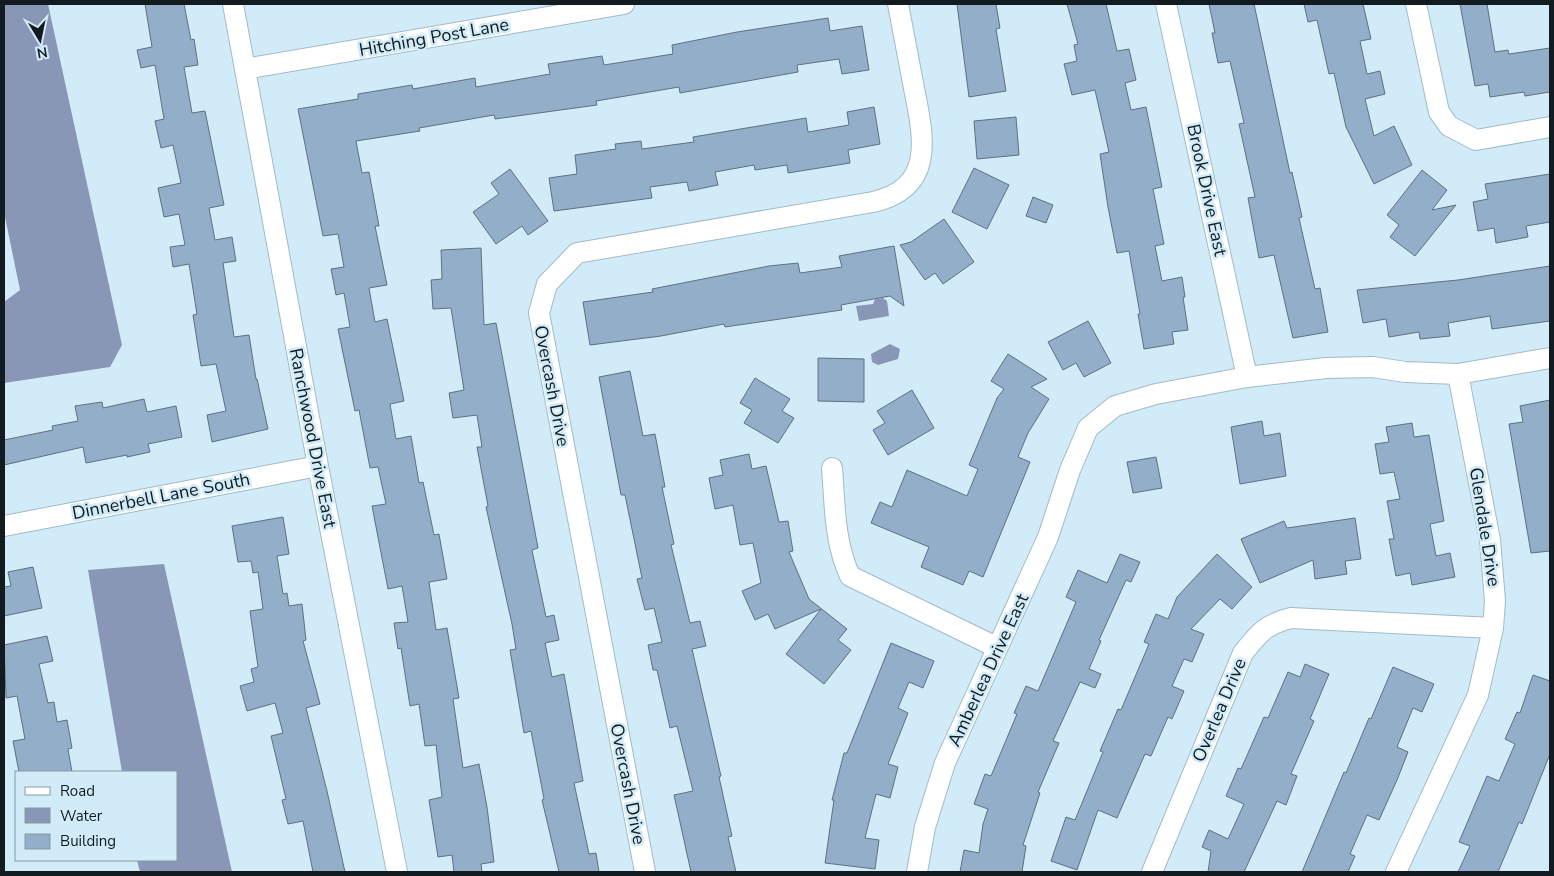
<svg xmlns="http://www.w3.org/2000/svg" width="1554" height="876" font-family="'Nunito Sans',sans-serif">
	<rect width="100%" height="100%" fill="#d1ecf8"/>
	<!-- water -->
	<path fill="#8996b6" d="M 4,4 L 48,4 L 122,345 L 110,367 L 4,383 L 4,302 L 20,290 L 4,212 Z
		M 883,298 L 887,301 L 889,316 L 859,321 L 856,306 L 873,304 L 875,299 Z
		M 890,344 L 900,349 L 898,359 L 878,365 L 872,362 L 871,354 Z
		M 164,564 L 232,872 L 140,872 L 137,860 L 176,860 L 176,772 L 122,772 L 88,570 Z"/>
	<!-- building -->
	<path fill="#92aec9" stroke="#5f7080" d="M 145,4 L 184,4 L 191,40 L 194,39 L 198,65 L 184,67 L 192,113 L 205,111 L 224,205 L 209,208 L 215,240 L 232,237 L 236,261 L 223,263 L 234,337 L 249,335 L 256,379 L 257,379 L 268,429 L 212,442 L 207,415 L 226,411 L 216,364 L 201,366 L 193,315 L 197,314 L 189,264 L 173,267 L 170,247 L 185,245 L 179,214 L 164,217 L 158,188 L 181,183 L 173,145 L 161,148 L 155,121 L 164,119 L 155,65 L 141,68 L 137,50 L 152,47 Z
		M 957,4 L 996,4 L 1000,28 L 996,29 L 1006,91 L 969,97 Z
		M 1067,4 L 1106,4 L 1117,51 L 1129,49 L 1136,80 L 1125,83 L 1131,110 L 1146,107 L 1162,187 L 1153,189 L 1164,244 L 1155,246 L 1162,281 L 1182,277 L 1185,297 L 1183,297 L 1188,330 L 1172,332 L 1174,344 L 1144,349 L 1138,314 L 1140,314 L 1129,251 L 1117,253 L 1108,207 L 1100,154 L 1109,152 L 1095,90 L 1072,95 L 1064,64 L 1077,61 L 1074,45 L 1078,44 Z
		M 1209,4 L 1254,4 L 1290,173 L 1292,172 L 1302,217 L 1299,218 L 1315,289 L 1320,288 L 1328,332 L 1293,338 L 1274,255 L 1259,258 L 1248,198 L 1255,197 L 1239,124 L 1244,123 L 1230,61 L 1218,63 L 1212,33 L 1215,33 Z
		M 1304,4 L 1363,4 L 1371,39 L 1360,41 L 1367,74 L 1380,71 L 1385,94 L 1365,99 L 1374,136 L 1394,126 L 1412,165 L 1374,184 L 1346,127 L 1334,73 L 1329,74 L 1317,20 L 1308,22 Z
		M 1460,4 L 1487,4 L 1495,52 L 1508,50 L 1509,54 L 1550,48 L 1550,92 L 1525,96 L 1524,92 L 1490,97 L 1488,84 L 1475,86 Z
		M 828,18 L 830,31 L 862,26 L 869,70 L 842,74 L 839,59 L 797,65 L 798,72 L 680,93 L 679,87 L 596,101 L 597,105 L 495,119 L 494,115 L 419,128 L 420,131 L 356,141 L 362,173 L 369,172 L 379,226 L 375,226 L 387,285 L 369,288 L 375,322 L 387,319 L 404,401 L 390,404 L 396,439 L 411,436 L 419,483 L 423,482 L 434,535 L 439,534 L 447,579 L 429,582 L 436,630 L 447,628 L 459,698 L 453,699 L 463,768 L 479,764 L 487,807 L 494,862 L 481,864 L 482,872 L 454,872 L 452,855 L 438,857 L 429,800 L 442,797 L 436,745 L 425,746 L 419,704 L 410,706 L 401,648 L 398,649 L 394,623 L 408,622 L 402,586 L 388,589 L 372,506 L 386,504 L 378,467 L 370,468 L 359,410 L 355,411 L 338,329 L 350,327 L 344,293 L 336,295 L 331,269 L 344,267 L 338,234 L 323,236 L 298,109 L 358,99 L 358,94 L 412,85 L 413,89 L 475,78 L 476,87 L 550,74 L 548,64 L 602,56 L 604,65 L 673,54 L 672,45 L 737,32 Z
		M 874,107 L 880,144 L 848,150 L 850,163 L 788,173 L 787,165 L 755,170 L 754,165 L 715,172 L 718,185 L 689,191 L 687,182 L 650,187 L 652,198 L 554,211 L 549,178 L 577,174 L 575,155 L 616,149 L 615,144 L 641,141 L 642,149 L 694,142 L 693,137 L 806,118 L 808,132 L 849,125 L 847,112 Z
		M 1016,117 L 1019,155 L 977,159 L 974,121 Z
		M 974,168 L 1009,185 L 987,229 L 952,212 Z
		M 510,169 L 548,221 L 528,235 L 522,226 L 496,244 L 473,212 L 499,194 L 491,183 Z
		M 1422,170 L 1447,190 L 1432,210 L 1456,205 L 1415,256 L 1390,237 L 1399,225 L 1387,215 Z
		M 1550,174 L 1550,222 L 1526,226 L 1528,237 L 1496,243 L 1494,228 L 1478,231 L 1473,202 L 1488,199 L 1485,184 Z
		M 1033,197 L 1053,205 L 1046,223 L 1026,216 Z
		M 944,219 L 974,262 L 943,284 L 935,273 L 925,280 L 900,245 L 911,242 Z
		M 894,246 L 904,306 L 890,296 L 841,305 L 842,310 L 725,327 L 724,324 L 661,336 L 590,345 L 583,302 L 653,292 L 652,289 L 769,266 L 798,263 L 800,273 L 842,267 L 839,256 Z
		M 481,248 L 484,325 L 496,323 L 538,548 L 532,550 L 546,617 L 554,615 L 559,640 L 545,643 L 552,677 L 564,674 L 583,781 L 574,783 L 589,854 L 596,853 L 599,872 L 559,872 L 542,800 L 544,799 L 531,731 L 524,733 L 510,650 L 516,649 L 512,624 L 486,507 L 488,506 L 477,447 L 482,447 L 477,415 L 453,418 L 449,393 L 464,390 L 451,308 L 433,309 L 431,280 L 442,279 L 441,250 Z
		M 1550,266 L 1550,321 L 1492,329 L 1490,316 L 1448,323 L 1450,336 L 1420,339 L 1419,332 L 1389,337 L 1386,319 L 1363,323 L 1357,290 L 1458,280 Z
		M 1088,321 L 1111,363 L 1084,377 L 1076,363 L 1063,370 L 1048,342 Z
		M 1008,354 L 1047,379 L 1031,387 L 1049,399 L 1028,433 L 1018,457 L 1030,462 L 983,577 L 969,571 L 963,585 L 921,567 L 929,547 L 871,523 L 880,502 L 892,507 L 907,470 L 967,496 L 978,469 L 969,465 L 997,398 L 1004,389 L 991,381 Z
		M 818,358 L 864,359 L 864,402 L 818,401 Z
		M 630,371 L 643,436 L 655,434 L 665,487 L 662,487 L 674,544 L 671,545 L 690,623 L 700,621 L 706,646 L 692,649 L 721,776 L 719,777 L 732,836 L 728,837 L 736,872 L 691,872 L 674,795 L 693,791 L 677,726 L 670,728 L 657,670 L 653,670 L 648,645 L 662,642 L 654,608 L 645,610 L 637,579 L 642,578 L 625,495 L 621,495 L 599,377 Z
		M 755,378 L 790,399 L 782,411 L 794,418 L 778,443 L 744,423 L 752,410 L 740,403 Z
		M 912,390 L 934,428 L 888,455 L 873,430 L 885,423 L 877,411 Z
		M 144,399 L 147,412 L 176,406 L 182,437 L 148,444 L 150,452 L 127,457 L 127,455 L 86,463 L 83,447 L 4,465 L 4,440 L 53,430 L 52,426 L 78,421 L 75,406 L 102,402 L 103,408 Z
		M 1550,400 L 1550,551 L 1531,553 L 1509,424 L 1523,422 L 1520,406 Z
		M 1262,421 L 1264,436 L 1280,433 L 1286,476 L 1240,484 L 1231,427 Z
		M 1412,423 L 1414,437 L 1429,435 L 1444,521 L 1430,524 L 1436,556 L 1450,553 L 1455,577 L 1412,585 L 1410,573 L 1396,576 L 1389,539 L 1394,539 L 1387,501 L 1400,499 L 1394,472 L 1380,474 L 1375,444 L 1389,442 L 1386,427 Z
		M 749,454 L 752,469 L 766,466 L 779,522 L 788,521 L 793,551 L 789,552 L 809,599 L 847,629 L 838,640 L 851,650 L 824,684 L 786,654 L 821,609 L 775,629 L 768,614 L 755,620 L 742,591 L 761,583 L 753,543 L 740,545 L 733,505 L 715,509 L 709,478 L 723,475 L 720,460 Z
		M 1156,457 L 1162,488 L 1133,493 L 1127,462 Z
		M 283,517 L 289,554 L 277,556 L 283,594 L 287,593 L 289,606 L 302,604 L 306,640 L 303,641 L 320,704 L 306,708 L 327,791 L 345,872 L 313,872 L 303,821 L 288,824 L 282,800 L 286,799 L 271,736 L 283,733 L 275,703 L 247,711 L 240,686 L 254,682 L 251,669 L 258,667 L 250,611 L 263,609 L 258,572 L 253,573 L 251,561 L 238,562 L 232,526 Z
		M 1355,518 L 1361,559 L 1345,561 L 1347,574 L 1315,579 L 1313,560 L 1260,583 L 1241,539 L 1284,521 L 1287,528 Z
		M 1120,554 L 1140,562 L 1131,582 L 1126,580 L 1099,640 L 1101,641 L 1089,669 L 1101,674 L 1095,688 L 1080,682 L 1053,741 L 1059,743 L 1038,792 L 1040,793 L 1023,845 L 1026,846 L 1022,872 L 960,872 L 964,850 L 979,853 L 983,824 L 988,809 L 974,804 L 985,774 L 991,776 L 1017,714 L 1014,713 L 1026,686 L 1038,691 L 1076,602 L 1066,597 L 1078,570 L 1107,583 Z
		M 1217,554 L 1252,587 L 1232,609 L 1220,599 L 1191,629 L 1204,634 L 1192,662 L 1184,659 L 1172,686 L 1184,691 L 1172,719 L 1168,717 L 1151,756 L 1145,754 L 1117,818 L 1098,810 L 1077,870 L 1051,861 L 1066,817 L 1075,820 L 1103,752 L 1100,751 L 1118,709 L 1121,710 L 1149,644 L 1144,642 L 1156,614 L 1168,619 L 1177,597 Z
		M 33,567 L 42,608 L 4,616 L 4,587 L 11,586 L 8,572 Z
		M 47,636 L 53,661 L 39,664 L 48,703 L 54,702 L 57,722 L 67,720 L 72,748 L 68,749 L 72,772 L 19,772 L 13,741 L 25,739 L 17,696 L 6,698 L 4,645 Z
		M 891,643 L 934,661 L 923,688 L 909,682 L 898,708 L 908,713 L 888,764 L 898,767 L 890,798 L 876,794 L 865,838 L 879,840 L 875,869 L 825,863 L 834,800 L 832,800 L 844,753 L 847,753 Z
		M 1305,664 L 1329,674 L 1310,719 L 1314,721 L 1291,774 L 1297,776 L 1286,805 L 1277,801 L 1244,872 L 1208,872 L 1211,851 L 1202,847 L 1209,830 L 1228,839 L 1244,804 L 1226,796 L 1238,768 L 1241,769 L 1264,717 L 1268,718 L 1288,672 L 1300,677 Z
		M 1393,667 L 1434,684 L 1422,712 L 1413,708 L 1397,747 L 1408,752 L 1397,780 L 1379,820 L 1367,815 L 1350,854 L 1355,856 L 1348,872 L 1302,872 L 1344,772 L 1346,773 L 1369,718 L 1371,719 Z
		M 1533,675 L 1550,681 L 1550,754 L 1522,824 L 1519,822 L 1498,872 L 1458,872 L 1470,846 L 1459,842 L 1487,776 L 1499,781 L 1515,744 L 1505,739 L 1517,712 L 1520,713 Z"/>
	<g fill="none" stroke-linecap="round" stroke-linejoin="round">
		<defs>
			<path id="minor" d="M 233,4 L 318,466 L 397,872
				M 1166,4 L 1247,377
				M 1416,4 L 1439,112 L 1449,126 L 1476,140 L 1550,127
				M 245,69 L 624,4
				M 832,468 C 835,504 834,542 850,576 L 996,647
				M 4,526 L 318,466
				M 645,872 L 539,313 L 547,284 L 577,253 L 873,202 C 939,187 922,131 913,83 C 908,56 903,30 898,4
				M 917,872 L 925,827 L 945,763 L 1048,537 L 1070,470 L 1088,428 L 1115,406 L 1156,394 L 1247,377 L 1326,368 L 1373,367 L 1405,372 L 1458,374 L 1550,358
				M 1152,872 L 1243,653 C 1259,633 1266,624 1291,618 L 1493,628
				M 1396,872 L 1478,695 L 1493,628 L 1495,601 L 1490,540 L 1458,374"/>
		</defs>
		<!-- minor casing -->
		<use href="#minor" stroke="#a1bbc6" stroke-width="22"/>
		<!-- minor -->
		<use href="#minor" stroke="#fff" stroke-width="20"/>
	</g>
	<g text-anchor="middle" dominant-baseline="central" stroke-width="5" stroke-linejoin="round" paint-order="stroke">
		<!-- street labels -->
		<g font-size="18" fill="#121c20" stroke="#d1ecf8">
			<text transform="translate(434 37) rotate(-10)">Hitching Post Lane</text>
			<text transform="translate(1207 190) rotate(78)">Brook Drive East</text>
			<text transform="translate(552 386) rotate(79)">Overcash Drive</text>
			<text transform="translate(313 438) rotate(79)">Ranchwood Drive East</text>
			<text transform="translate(161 496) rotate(-11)">Dinnerbell Lane South</text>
			<text transform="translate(1485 527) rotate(81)">Glendale Drive</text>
			<text transform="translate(988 670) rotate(-65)">Amberlea Drive East</text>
			<text transform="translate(1219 710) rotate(-67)">Overlea Drive</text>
			<text transform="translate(628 784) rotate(79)">Overcash Drive</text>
		</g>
	</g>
	<!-- border -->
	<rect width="1554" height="876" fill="none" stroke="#121c20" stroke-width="10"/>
	<!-- legend -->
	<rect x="15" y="771" width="162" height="90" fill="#d1ecf8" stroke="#8599a2"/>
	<rect x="25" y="787" width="25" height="8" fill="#ffffff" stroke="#8599a2"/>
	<text x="60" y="796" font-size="15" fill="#121c20">Road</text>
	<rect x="25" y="808" width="25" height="15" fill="#8996b6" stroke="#8599a2"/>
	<text x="60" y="821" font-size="15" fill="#121c20">Water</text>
	<rect x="25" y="834" width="25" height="15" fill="#92aec9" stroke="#8599a2"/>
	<text x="60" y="846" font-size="15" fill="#121c20">Building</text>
	<!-- north arrow -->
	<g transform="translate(40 40) rotate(170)" stroke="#d1ecf8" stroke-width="4" paint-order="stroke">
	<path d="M0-4L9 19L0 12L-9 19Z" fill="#121c20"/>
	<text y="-8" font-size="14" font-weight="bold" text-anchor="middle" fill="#121c20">N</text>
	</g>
</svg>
